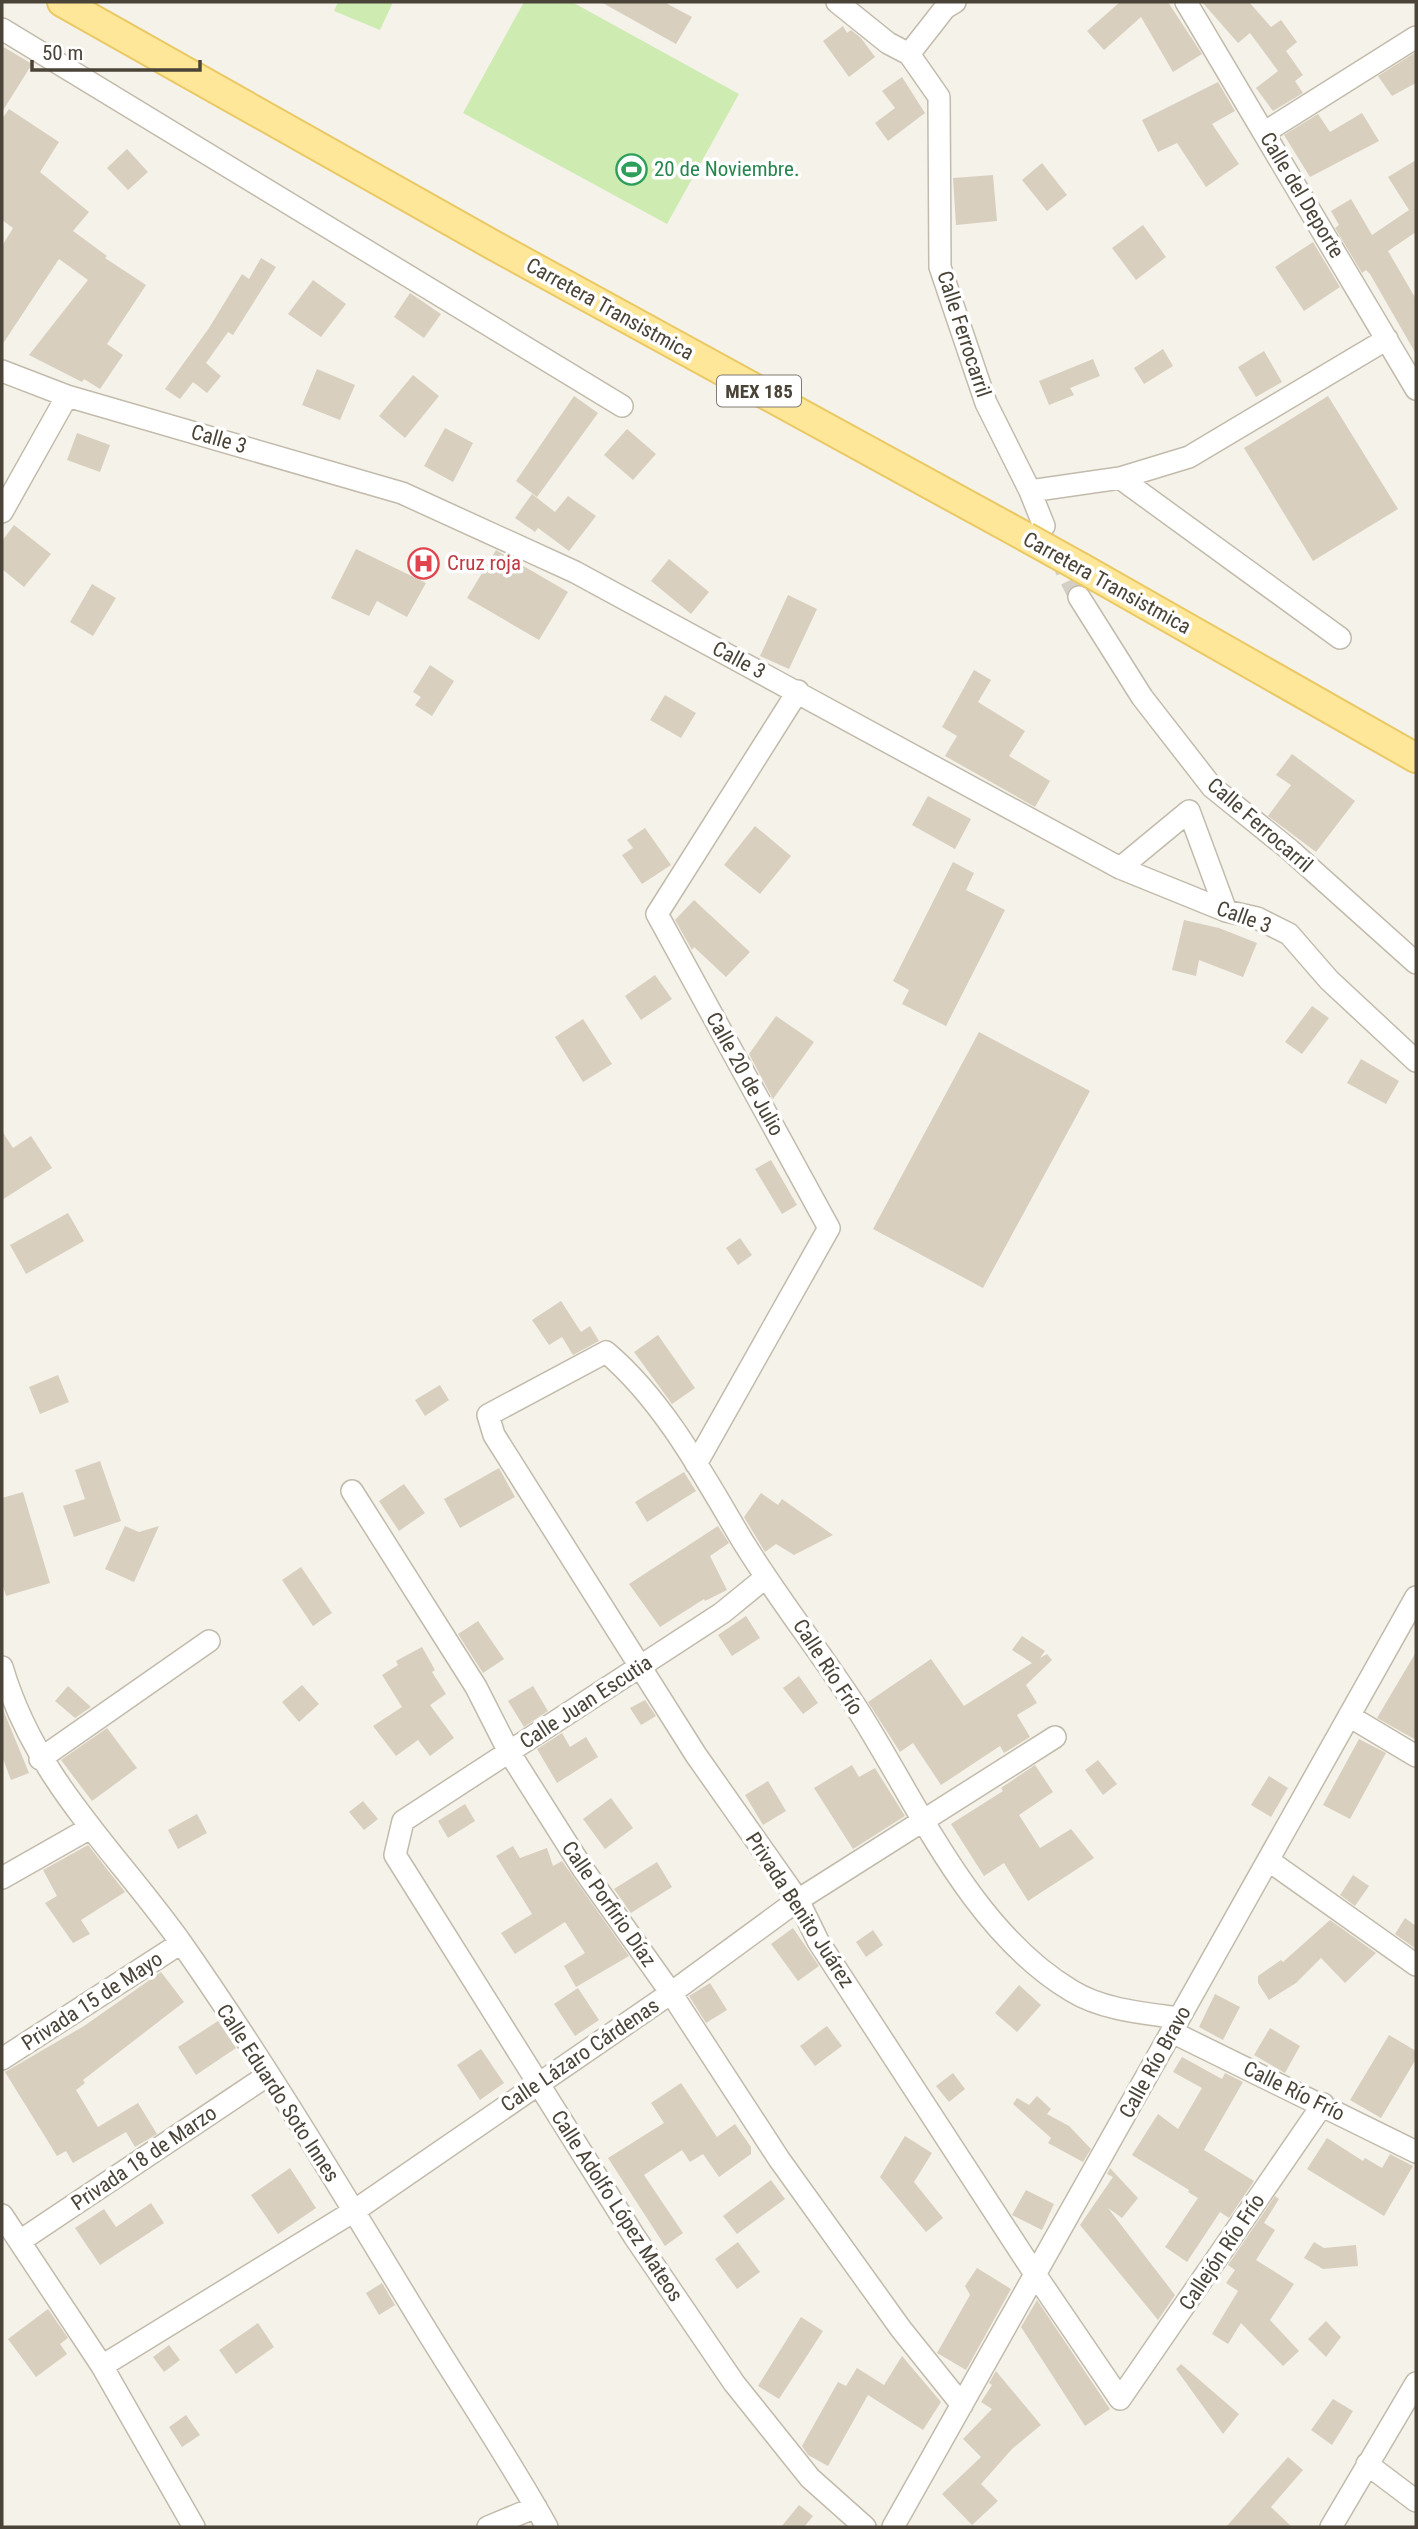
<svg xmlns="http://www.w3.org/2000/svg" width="1418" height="2529" font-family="'Roboto Condensed',sans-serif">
	<rect width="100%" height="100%" fill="#f5f2ea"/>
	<!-- green -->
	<path fill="#ceebb1" d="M 338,2 L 393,2 L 380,30 L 334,11 Z
		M 524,2 L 572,2 L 739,94 L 667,224 L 463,113 Z"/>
	<!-- building -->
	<path fill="#d8cfbe" d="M 601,2 L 664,2 L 692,17 L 676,44 Z
		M 1120,2 L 1168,2 L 1202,54 L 1173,72 L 1141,17 L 1104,50 L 1087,31 Z
		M 1202,2 L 1249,2 L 1271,27 L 1281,20 L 1297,42 L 1286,51 L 1303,75 L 1295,81 L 1303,93 L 1273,111 L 1256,88 L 1278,71 L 1250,33 L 1238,43 Z
		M 843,26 L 847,33 L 851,30 L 861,38 L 875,57 L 849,77 L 823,41 Z
		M 2,46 L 32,64 L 2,112 Z
		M 1416,52 L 1416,83 L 1392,96 L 1378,76 Z
		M 902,77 L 925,113 L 888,141 L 875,123 L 895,108 L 882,91 Z
		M 1218,82 L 1235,111 L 1212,124 L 1239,164 L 1206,187 L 1177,143 L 1158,152 L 1142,120 Z
		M 9,109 L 59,142 L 40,172 L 89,212 L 73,231 L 107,256 L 105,258 L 146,285 L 107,344 L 123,355 L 100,389 L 84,379 L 82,382 L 29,355 L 88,280 L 59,259 L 2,345 L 2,246 L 13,228 L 2,220 L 2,119 Z
		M 1362,113 L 1379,141 L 1310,177 L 1284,135 L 1318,114 L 1330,132 Z
		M 127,149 L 148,172 L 128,190 L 107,168 Z
		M 1416,160 L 1416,232 L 1388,251 L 1416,299 L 1416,354 L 1370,274 L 1366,270 L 1362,273 L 1335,228 L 1339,225 L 1331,211 L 1351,199 L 1372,235 L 1409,210 L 1388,177 Z
		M 1042,163 L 1067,195 L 1047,211 L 1022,180 Z
		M 993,175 L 997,221 L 956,225 L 953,178 Z
		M 1143,225 L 1166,257 L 1136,280 L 1112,248 Z
		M 1313,242 L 1340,287 L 1304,311 L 1275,267 Z
		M 261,258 L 276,267 L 233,335 L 228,332 L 206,363 L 221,376 L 207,393 L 193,382 L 180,399 L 165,389 L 209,328 L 242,274 L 249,279 Z
		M 313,280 L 346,304 L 321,337 L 288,314 Z
		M 410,293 L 441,314 L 424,338 L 394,317 Z
		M 1163,349 L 1173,366 L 1144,384 L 1134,368 Z
		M 1264,351 L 1282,382 L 1256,397 L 1238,367 Z
		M 1093,359 L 1100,376 L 1070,388 L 1074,395 L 1049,405 L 1039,381 Z
		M 317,369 L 355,385 L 340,420 L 302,405 Z
		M 413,375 L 439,396 L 405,438 L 379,416 Z
		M 574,396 L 598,413 L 537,497 L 516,481 Z
		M 1328,396 L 1398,509 L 1313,561 L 1244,448 Z
		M 445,428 L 473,443 L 453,482 L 424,466 Z
		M 627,429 L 656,454 L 633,480 L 604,455 Z
		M 77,433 L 110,445 L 100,472 L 67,460 Z
		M 532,494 L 555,512 L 568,496 L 596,516 L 569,551 L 538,528 L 535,532 L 515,518 Z
		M 14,525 L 51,554 L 24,587 L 2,569 L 2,541 Z
		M 356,549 L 426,583 L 407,617 L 377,601 L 369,616 L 331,598 Z
		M 496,550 L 568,592 L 539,640 L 467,598 Z
		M 669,559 L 709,592 L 691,614 L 651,581 Z
		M 92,584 L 116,598 L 93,636 L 70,622 Z
		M 788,595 L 817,609 L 789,669 L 760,656 Z
		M 430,665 L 454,681 L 432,716 L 415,705 L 421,697 L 413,692 Z
		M 974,670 L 991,680 L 978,702 L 1025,731 L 1009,756 L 1050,781 L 1035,807 L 945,756 L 957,736 L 942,727 Z
		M 665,695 L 696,713 L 681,738 L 650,720 Z
		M 1292,754 L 1355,801 L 1316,852 L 1268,816 L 1291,785 L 1276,775 Z
		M 928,796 L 971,819 L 955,849 L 912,825 Z
		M 755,826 L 791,856 L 760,894 L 724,865 Z
		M 645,828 L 671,865 L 642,884 L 622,855 L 633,848 L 627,840 Z
		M 953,862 L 974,873 L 966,890 L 1005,910 L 946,1026 L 902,1004 L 909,990 L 893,981 Z
		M 694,900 L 750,952 L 726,977 L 694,947 L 692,950 L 675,920 Z
		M 1184,920 L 1219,928 L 1257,943 L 1243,977 L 1199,960 L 1196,976 L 1172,970 Z
		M 655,975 L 672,999 L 641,1020 L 625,996 Z
		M 1312,1006 L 1329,1018 L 1302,1054 L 1285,1042 Z
		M 776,1016 L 814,1042 L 773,1099 L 749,1054 Z
		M 583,1019 L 612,1064 L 583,1082 L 555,1037 Z
		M 979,1032 L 1090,1091 L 983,1288 L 873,1229 Z
		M 1361,1059 L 1399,1081 L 1386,1104 L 1347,1083 Z
		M 2,1131 L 13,1148 L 31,1136 L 52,1168 L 2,1200 Z
		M 771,1160 L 797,1205 L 782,1214 L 755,1169 Z
		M 68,1213 L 84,1241 L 26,1274 L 10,1245 Z
		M 740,1238 L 752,1255 L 738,1265 L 726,1248 Z
		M 561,1301 L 581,1332 L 590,1326 L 599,1341 L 573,1355 L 562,1337 L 549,1345 L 532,1320 Z
		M 658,1335 L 695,1388 L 672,1404 L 634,1352 Z
		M 58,1375 L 69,1402 L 40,1414 L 29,1387 Z
		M 440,1385 L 449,1400 L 425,1416 L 415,1400 Z
		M 100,1461 L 121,1521 L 74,1537 L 63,1506 L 85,1499 L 75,1470 Z
		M 499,1468 L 515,1497 L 460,1528 L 444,1499 Z
		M 684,1472 L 696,1491 L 647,1522 L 635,1502 Z
		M 404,1484 L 425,1513 L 399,1531 L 379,1501 Z
		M 23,1492 L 50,1583 L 6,1596 L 2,1583 L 2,1498 Z
		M 761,1493 L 778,1505 L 782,1499 L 833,1535 L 794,1555 L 776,1544 L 765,1552 L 744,1517 Z
		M 125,1526 L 139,1532 L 159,1526 L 134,1582 L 105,1569 Z
		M 718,1526 L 729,1543 L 710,1556 L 727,1590 L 705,1601 L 704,1599 L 660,1627 L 629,1584 Z
		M 301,1567 L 332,1613 L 313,1626 L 282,1580 Z
		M 746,1616 L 760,1638 L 732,1656 L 718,1635 Z
		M 478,1621 L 504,1659 L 483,1673 L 458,1634 Z
		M 1022,1636 L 1045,1651 L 1040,1658 L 1047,1654 L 1052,1660 L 1026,1685 L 1037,1703 L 1017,1715 L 1030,1737 L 1004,1753 L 1000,1746 L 941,1785 L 913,1743 L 900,1752 L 868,1702 L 931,1659 L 964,1706 L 1032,1663 L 1012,1650 Z
		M 422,1647 L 435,1670 L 432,1672 L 446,1694 L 430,1705 L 454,1738 L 430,1756 L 418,1740 L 396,1756 L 373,1726 L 402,1707 L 382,1675 L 398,1665 L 396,1661 Z
		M 1416,1652 L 1416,1740 L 1377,1718 Z
		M 799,1676 L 818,1703 L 803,1714 L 783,1688 Z
		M 302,1685 L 319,1704 L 299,1722 L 282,1702 Z
		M 68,1686 L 91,1707 L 75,1718 L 55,1701 Z
		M 533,1686 L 548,1711 L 524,1727 L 508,1701 Z
		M 645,1700 L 656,1716 L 641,1725 L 630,1708 Z
		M 2,1707 L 29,1773 L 11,1780 L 2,1756 Z
		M 107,1728 L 137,1768 L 92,1801 L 61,1760 Z
		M 562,1733 L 570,1747 L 586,1737 L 598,1757 L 557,1783 L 537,1749 Z
		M 1359,1739 L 1386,1753 L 1350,1819 L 1323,1805 Z
		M 1098,1760 L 1117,1784 L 1103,1795 L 1085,1770 Z
		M 852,1765 L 859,1777 L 875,1768 L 905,1816 L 853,1849 L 814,1788 Z
		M 1035,1765 L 1053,1792 L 1019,1815 L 1040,1848 L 1071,1829 L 1094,1858 L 1028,1901 L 1004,1863 L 984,1876 L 951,1824 L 1003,1791 L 1001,1788 Z
		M 1269,1776 L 1288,1788 L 1271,1817 L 1251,1805 Z
		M 768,1781 L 786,1811 L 763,1825 L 745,1795 Z
		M 611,1798 L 633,1828 L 605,1849 L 583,1819 Z
		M 363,1801 L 378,1819 L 364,1830 L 349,1812 Z
		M 465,1804 L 475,1821 L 448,1838 L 438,1821 Z
		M 197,1814 L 207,1833 L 178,1849 L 168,1830 Z
		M 88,1845 L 125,1892 L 81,1920 L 90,1934 L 73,1943 L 45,1903 L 57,1896 L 43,1870 Z
		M 513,1846 L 520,1858 L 547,1848 L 553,1866 L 562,1861 L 629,1956 L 576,1987 L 564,1966 L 585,1953 L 565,1922 L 515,1954 L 501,1933 L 532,1914 L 496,1856 Z
		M 657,1862 L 672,1887 L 631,1913 L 614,1889 Z
		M 1353,1875 L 1369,1886 L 1355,1906 L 1340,1895 Z
		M 1405,1918 L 1416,1926 L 1416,1949 L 1395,1934 Z
		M 1330,1920 L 1376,1953 L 1345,1983 L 1321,1958 L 1296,1983 L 1269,2000 L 1258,1983 L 1258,1976 L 1281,1960 L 1283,1962 Z
		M 793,1928 L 819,1966 L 798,1981 L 771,1944 Z
		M 873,1930 L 883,1945 L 866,1957 L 856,1942 Z
		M 161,1972 L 184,2002 L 83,2080 L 85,2083 L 76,2090 L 98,2127 L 138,2103 L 157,2134 L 135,2147 L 126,2132 L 73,2163 L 66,2151 L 57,2156 L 5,2072 L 84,2026 Z
		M 710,1983 L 727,2010 L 706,2023 L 689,1996 Z
		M 1019,1985 L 1041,2005 L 1017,2032 L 995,2013 Z
		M 578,1988 L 599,2020 L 575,2036 L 554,2004 Z
		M 1215,1994 L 1240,2007 L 1223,2040 L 1199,2027 Z
		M 218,2021 L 236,2048 L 196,2075 L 178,2047 Z
		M 827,2026 L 842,2046 L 815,2066 L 800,2046 Z
		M 1270,2028 L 1300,2046 L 1285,2073 L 1254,2055 Z
		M 1389,2035 L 1416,2051 L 1416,2059 L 1381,2118 L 1350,2100 Z
		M 481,2049 L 504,2083 L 480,2100 L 457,2065 Z
		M 1182,2057 L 1222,2079 L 1225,2073 L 1243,2082 L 1204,2150 L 1254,2181 L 1229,2218 L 1220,2212 L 1187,2262 L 1165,2247 L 1198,2198 L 1188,2192 L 1189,2190 L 1132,2155 L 1158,2114 L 1178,2129 L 1202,2088 L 1173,2072 Z
		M 953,2073 L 965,2089 L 949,2102 L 936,2086 Z
		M 681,2083 L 717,2137 L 735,2124 L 751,2147 L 751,2154 L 719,2177 L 703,2154 L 690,2162 L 682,2150 L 644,2175 L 683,2233 L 665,2246 L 608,2158 L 664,2123 L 651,2103 Z
		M 1037,2096 L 1051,2109 L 1047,2114 L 1069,2126 L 1091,2149 L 1083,2162 L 1048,2143 L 1051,2138 L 1013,2104 L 1017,2098 L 1029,2105 Z
		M 905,2136 L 932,2153 L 914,2182 L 943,2218 L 926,2232 L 880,2177 Z
		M 1327,2138 L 1363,2161 L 1365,2158 L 1382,2168 L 1390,2154 L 1413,2166 L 1384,2216 L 1307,2169 Z
		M 290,2168 L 316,2208 L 278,2234 L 251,2195 Z
		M 1110,2168 L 1138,2198 L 1122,2218 L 1108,2208 L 1175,2295 L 1158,2320 L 1080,2225 L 1113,2177 L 1107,2174 Z
		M 771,2180 L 785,2199 L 737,2234 L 723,2216 Z
		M 1026,2190 L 1054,2204 L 1042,2230 L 1012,2215 Z
		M 1275,2196 L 1279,2199 L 1264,2223 L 1275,2230 L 1256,2260 L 1294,2284 L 1270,2320 L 1299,2351 L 1283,2366 L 1241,2323 L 1228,2344 L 1212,2334 L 1238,2291 L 1226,2283 L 1235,2270 L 1228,2265 Z
		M 151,2203 L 164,2223 L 100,2265 L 75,2228 L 104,2209 L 116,2227 Z
		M 738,2242 L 760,2272 L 737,2289 L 715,2259 Z
		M 1314,2242 L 1324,2248 L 1356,2245 L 1358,2266 L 1323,2269 L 1304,2258 Z
		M 977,2268 L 1011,2289 L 966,2370 L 937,2353 L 970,2295 L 965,2286 Z
		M 382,2283 L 395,2305 L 379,2315 L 366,2293 Z
		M 1037,2300 L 1110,2409 L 1085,2426 L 1021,2327 Z
		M 48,2309 L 68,2338 L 60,2344 L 67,2354 L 36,2377 L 8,2339 Z
		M 801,2317 L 823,2331 L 779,2399 L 758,2386 Z
		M 1326,2321 L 1341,2337 L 1326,2357 L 1308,2339 Z
		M 258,2323 L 274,2347 L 236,2374 L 219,2350 Z
		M 169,2345 L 180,2360 L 164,2372 L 153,2357 Z
		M 902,2356 L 941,2402 L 923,2430 L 868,2395 L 828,2466 L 808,2455 L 802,2446 L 838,2382 L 846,2386 L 857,2368 L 884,2385 Z
		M 1181,2364 L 1239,2414 L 1223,2434 L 1176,2369 Z
		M 996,2371 L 1041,2425 L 1012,2449 L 981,2484 L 998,2501 L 972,2525 L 942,2494 L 981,2457 L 963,2439 L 992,2409 L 981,2402 L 992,2385 L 989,2383 Z
		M 1333,2399 L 1353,2411 L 1332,2445 L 1311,2430 Z
		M 186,2415 L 200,2435 L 182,2447 L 169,2427 Z
		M 1288,2457 L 1303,2470 L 1271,2507 L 1292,2527 L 1226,2527 Z
		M 799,2505 L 813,2516 L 804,2527 L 781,2527 Z"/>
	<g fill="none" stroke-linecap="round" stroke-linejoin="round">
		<!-- minor-tunnel -->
		<path stroke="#d3cfc6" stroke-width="21" stroke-dasharray="21 10" stroke-linecap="butt" d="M 1057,552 L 1079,597"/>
		<defs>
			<path id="minor" d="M 837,2 L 888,43 L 909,54 L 939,97 L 940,267 L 986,403 L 1030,491 L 1044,526
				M 1186,2 L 1416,389
				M 2,29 L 622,406
				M 909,54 L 945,8 L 955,2
				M 1265,132 L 1416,37
				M 2,371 L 67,396 L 402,493 L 575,572 L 1120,868 L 1226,911 L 1257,918 L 1289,934 L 1329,980 L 1416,1061
				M 1120,478 L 1340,638
				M 1030,491 L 1120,478 L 1189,457 L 1387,339
				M 2,512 L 67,396
				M 1079,597 L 1142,697 L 1212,787 L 1290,850 L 1416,963
				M 1120,868 L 1189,811 L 1226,911
				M 696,1464 L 829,1228 L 657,914 L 798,691
				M 352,1491 L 476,1687 L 509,1752 L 583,1869 L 671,1993 L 779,2159 L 901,2329 L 962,2405
				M 765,1578 L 722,1613 L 403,1821 L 395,1855 L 634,2236 L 734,2383 L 810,2478 L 865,2527
				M 2,1667 C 35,1780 116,1851 182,1944 C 266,2064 341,2190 417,2315 C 460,2386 507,2455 547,2527
				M 1349,1716 L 1416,1756
				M 40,1759 L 209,1641
				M 1268,1860 L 1416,1965
				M 2,1878 L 90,1828
				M 1179,2018 C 1144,2013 1103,2010 1072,1991 C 970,1930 917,1802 856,1707 C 819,1650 777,1597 742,1540 C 704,1476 664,1401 606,1352 L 488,1415 L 494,1435 L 696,1755 L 798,1900 L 818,1941 L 1035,2274 L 1120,2399 L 1323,2104
				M 1172,2032 L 1416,2152
				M 2,2059 L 181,1943
				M 2,2215 L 102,2366 L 194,2527
				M 20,2241 L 268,2075
				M 102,2366 L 354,2211 L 671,1993 L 798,1900 L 1055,1737
				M 1367,2464 L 1416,2501
				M 488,2527 L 536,2507
				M 893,2527 L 1416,1597
				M 1331,2527 L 1416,2383"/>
			<path id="major" d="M 62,2 L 493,245 L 1026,537
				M 1080,567 L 1416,758"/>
		</defs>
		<!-- minor casing -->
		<use href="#minor" stroke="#c2bbab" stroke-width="24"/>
		<!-- major casing -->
		<use href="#major" stroke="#eac863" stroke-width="32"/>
		<!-- minor -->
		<use href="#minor" stroke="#fff" stroke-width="21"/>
		<!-- major -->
		<use href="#major" stroke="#ffe799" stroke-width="28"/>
		<defs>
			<path id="major-bridge" d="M 1026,537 L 1080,567"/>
		</defs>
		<!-- major-bridge casing -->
		<use href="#major-bridge" stroke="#eac863" stroke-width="32" stroke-linecap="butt"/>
		<!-- major-bridge -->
		<use href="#major-bridge" stroke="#ffe799" stroke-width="28"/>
	</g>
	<!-- icons -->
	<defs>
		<symbol id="stadium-ring" viewBox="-11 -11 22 22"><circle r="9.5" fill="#fff" stroke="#2e9e5b" stroke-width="1.5"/><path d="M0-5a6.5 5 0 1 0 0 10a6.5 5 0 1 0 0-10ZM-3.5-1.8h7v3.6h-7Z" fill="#2e9e5b"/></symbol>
		<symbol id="hospital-ring" viewBox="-11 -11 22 22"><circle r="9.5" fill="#fff" stroke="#e0444e" stroke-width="1.5"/><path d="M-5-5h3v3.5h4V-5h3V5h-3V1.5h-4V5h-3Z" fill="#e0444e"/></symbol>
	</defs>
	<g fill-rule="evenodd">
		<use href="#stadium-ring" x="614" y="152" width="35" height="35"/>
		<use href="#hospital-ring" x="406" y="546" width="35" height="35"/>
	</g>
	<g text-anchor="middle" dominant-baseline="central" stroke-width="7" stroke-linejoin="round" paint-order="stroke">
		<!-- shield labels -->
		<rect fill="#fff" stroke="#807b73" stroke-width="2" x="717" y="375.5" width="84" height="31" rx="5"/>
		<g font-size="19" font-weight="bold" fill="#4a4337">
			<text x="759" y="391">MEX 185</text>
		</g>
		<!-- leisure labels -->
		<g font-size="21" fill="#27864d" stroke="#fff" text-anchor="start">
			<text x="654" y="169">20 de Noviembre.</text>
		</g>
		<!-- street labels -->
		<g font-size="21" fill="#4a4337" stroke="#fff">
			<text transform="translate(1302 195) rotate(59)">Calle del Deporte</text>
			<text transform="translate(610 309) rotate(29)">Carretera Transistmica</text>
			<text transform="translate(964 334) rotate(72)">Calle Ferrocarril</text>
			<text transform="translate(219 439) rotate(16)">Calle 3</text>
			<text transform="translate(1107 583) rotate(29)">Carretera Transistmica</text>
			<text transform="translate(739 660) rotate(28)">Calle 3</text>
			<text transform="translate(1260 825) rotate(41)">Calle Ferrocarril</text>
			<text transform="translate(1244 917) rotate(20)">Calle 3</text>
			<text transform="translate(745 1074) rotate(61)">Calle 20 de Julio</text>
			<text transform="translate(828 1667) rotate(57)">Calle Río Frío</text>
			<text transform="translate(586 1702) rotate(-33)">Calle Juan Escutia</text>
			<text transform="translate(609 1904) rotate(55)">Calle Porfirio Díaz</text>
			<text transform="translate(800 1910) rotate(57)">Privada Benito Juárez</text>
			<text transform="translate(92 2001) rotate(-33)">Privada 15 de Mayo</text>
			<text transform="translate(580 2055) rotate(-34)">Calle Lázaro Cárdenas</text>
			<text transform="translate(1155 2062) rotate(-61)">Calle Río Bravo</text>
			<text transform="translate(1294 2091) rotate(26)">Calle Río Frío</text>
			<text transform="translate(278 2093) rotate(57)">Calle Eduardo Soto Innes</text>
			<text transform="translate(144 2158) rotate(-34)">Privada 18 de Marzo</text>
			<text transform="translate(617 2206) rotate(57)">Calle Adolfo López Mateos</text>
			<text transform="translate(1222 2252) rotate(-56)">Callejón Río Frío</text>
		</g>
		<!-- health labels -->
		<g font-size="21" fill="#be3a42" stroke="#fff" text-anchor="start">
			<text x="447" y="563">Cruz roja</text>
		</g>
	</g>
	<!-- border -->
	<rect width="1418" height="2529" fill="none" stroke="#4a4337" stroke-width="7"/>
	<!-- scale -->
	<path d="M32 60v10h168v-10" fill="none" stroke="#4a4337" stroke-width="3.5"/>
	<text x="42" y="60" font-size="21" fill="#4a4337" stroke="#ffffff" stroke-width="5" paint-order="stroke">50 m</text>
</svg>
